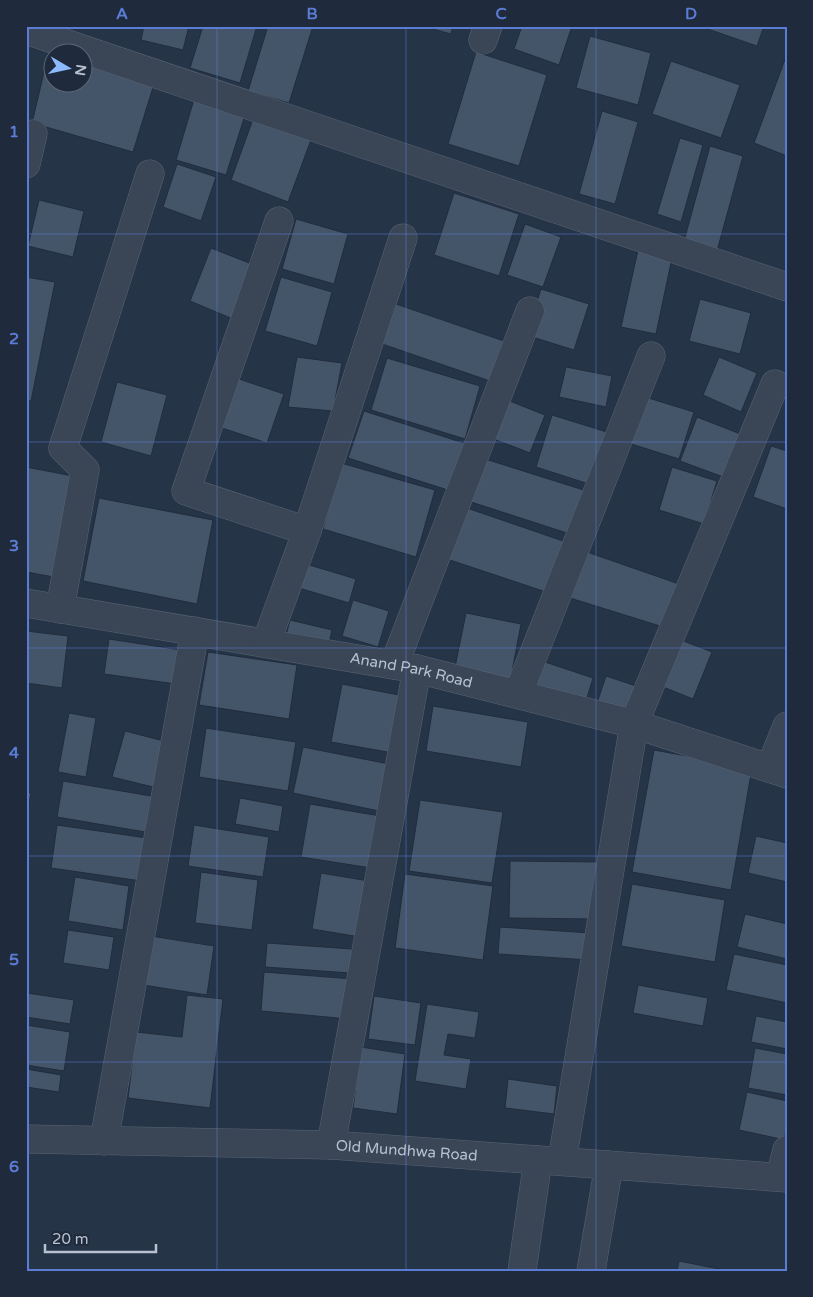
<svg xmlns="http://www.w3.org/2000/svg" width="813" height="1297" font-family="'Varela Round',sans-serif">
	<rect width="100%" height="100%" fill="#253447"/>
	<!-- building -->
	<path fill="#445469" stroke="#212d3e" d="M 144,26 L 189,26 L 183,50 L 141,40 Z
		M 203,26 L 257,26 L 240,83 L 190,68 Z
		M 268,26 L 313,26 L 289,103 L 248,91 Z
		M 422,26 L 453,26 L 451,34 Z
		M 522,26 L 572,26 L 559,65 L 514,49 Z
		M 699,26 L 764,26 L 757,46 Z
		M 590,36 L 651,53 L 638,105 L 576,88 Z
		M 49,51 L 52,52 L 52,82 L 82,82 L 82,60 L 155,81 L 133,152 L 32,123 Z
		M 476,52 L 547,75 L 519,166 L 448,144 Z
		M 787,54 L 787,156 L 754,143 Z
		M 671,61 L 740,85 L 721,138 L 652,114 Z
		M 195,96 L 246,112 L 226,175 L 176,160 Z
		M 602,111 L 638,122 L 615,204 L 579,194 Z
		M 253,119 L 311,140 L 288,202 L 231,180 Z
		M 680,138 L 703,145 L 681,222 L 657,214 Z
		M 710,146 L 743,156 L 717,251 L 684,241 Z
		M 177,164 L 216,177 L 201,221 L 163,207 Z
		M 454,193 L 519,214 L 499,276 L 434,255 Z
		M 39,200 L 84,211 L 73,257 L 28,246 Z
		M 296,219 L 348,234 L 334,284 L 282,269 Z
		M 525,224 L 561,237 L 543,287 L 507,275 Z
		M 211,248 L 262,268 L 240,322 L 190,301 Z
		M 638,250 L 672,258 L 656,334 L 621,327 Z
		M 26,277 L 55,282 L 31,401 L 26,400 Z
		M 281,277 L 332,292 L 317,346 L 265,331 Z
		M 541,289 L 589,304 L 574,350 L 526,335 Z
		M 700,299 L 751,313 L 740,354 L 689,341 Z
		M 396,304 L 504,341 L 490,381 L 382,344 Z
		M 297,357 L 342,363 L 333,411 L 288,407 Z
		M 719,357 L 757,373 L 741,412 L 703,395 Z
		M 387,358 L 480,386 L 465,439 L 371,410 Z
		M 566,367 L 612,376 L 606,407 L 559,397 Z
		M 233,377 L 284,394 L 267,443 L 216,426 Z
		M 117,382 L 167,395 L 151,456 L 101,442 Z
		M 497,396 L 545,415 L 530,453 L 483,435 Z
		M 642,396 L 694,412 L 679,459 L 628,443 Z
		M 364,411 L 470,445 L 454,492 L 348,458 Z
		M 552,415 L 610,433 L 595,486 L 536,467 Z
		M 697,417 L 743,435 L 726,478 L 680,461 Z
		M 771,446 L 787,451 L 787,509 L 753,497 Z
		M 482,458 L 590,492 L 576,536 L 468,501 Z
		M 341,463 L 435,490 L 416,557 L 323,529 Z
		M 26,467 L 73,476 L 54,577 L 26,572 Z
		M 672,467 L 717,481 L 704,524 L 659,510 Z
		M 99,498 L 213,520 L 197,604 L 83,581 Z
		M 464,507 L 566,542 L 549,593 L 447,559 Z
		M 587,552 L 679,584 L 660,626 L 570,598 Z
		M 306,564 L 356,579 L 349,603 L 299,588 Z
		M 353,600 L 389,611 L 378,647 L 342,636 Z
		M 466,613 L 521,624 L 510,682 L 454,672 Z
		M 290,620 L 332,630 L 327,652 L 284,643 Z
		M 26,631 L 68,636 L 62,688 L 26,683 Z
		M 109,639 L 181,650 L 176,684 L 104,674 Z
		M 681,640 L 712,652 L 693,699 L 663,687 Z
		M 208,652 L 297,665 L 289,719 L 199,705 Z
		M 542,661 L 593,678 L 584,708 L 532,692 Z
		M 606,676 L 645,689 L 637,716 L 597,703 Z
		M 342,684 L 404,696 L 393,753 L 331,742 Z
		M 433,706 L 528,722 L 521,767 L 426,751 Z
		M 69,713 L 96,718 L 86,777 L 58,772 Z
		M 206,728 L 296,742 L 288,791 L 199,777 Z
		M 125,731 L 164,741 L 153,787 L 112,777 Z
		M 303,747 L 389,764 L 379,811 L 293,793 Z
		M 654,750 L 752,768 L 731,890 L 632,872 Z
		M 63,781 L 157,797 L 151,833 L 57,817 Z
		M 26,792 L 31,793 L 26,819 Z
		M 240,798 L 283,806 L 279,832 L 235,824 Z
		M 420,800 L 503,812 L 492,883 L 409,871 Z
		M 310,804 L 380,816 L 371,868 L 301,857 Z
		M 57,825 L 154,839 L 148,882 L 51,868 Z
		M 194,825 L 269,837 L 263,877 L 188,866 Z
		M 756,836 L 787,843 L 787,882 L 748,873 Z
		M 510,861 L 601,862 L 599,919 L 509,918 Z
		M 201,872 L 258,880 L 252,930 L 195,923 Z
		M 321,873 L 369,881 L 360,937 L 312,929 Z
		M 405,874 L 493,886 L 483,960 L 395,948 Z
		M 75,877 L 129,886 L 123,930 L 68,921 Z
		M 632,884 L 725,900 L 715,962 L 621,946 Z
		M 745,914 L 787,924 L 787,959 L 737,947 Z
		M 500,927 L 591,933 L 589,960 L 498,954 Z
		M 68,930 L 114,937 L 109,970 L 63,963 Z
		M 151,936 L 214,946 L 207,995 L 143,985 Z
		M 267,943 L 352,949 L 350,973 L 265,967 Z
		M 734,954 L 787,965 L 787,1003 L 726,990 Z
		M 264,972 L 353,979 L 349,1019 L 261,1011 Z
		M 638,985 L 708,998 L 703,1026 L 633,1013 Z
		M 27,993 L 74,1000 L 70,1024 L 26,1017 Z
		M 187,995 L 223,999 L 210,1108 L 128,1098 L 136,1032 L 182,1037 Z
		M 374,996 L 421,1003 L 415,1045 L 368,1039 Z
		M 427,1004 L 479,1012 L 475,1038 L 448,1034 L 444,1055 L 471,1059 L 466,1089 L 415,1081 Z
		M 756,1016 L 787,1022 L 787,1049 L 751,1042 Z
		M 26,1025 L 70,1032 L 64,1071 L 26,1065 Z
		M 361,1047 L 405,1054 L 397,1114 L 353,1108 Z
		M 755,1048 L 787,1054 L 787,1095 L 748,1088 Z
		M 26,1069 L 61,1075 L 59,1092 L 26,1087 Z
		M 508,1079 L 557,1086 L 554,1114 L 505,1108 Z
		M 747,1092 L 787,1101 L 785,1140 L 739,1130 Z
		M 679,1261 L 729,1271 L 677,1271 Z"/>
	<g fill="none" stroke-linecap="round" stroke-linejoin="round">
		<defs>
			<g id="minor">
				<path d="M 26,30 L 787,287"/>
				<path d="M 483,40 L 488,26"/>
				<path d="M 26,164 L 33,134"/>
				<path d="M 279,221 L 186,491 L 307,531"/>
				<path id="s1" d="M 26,603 L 417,669 L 634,724 L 787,774"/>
				<path d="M 60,609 L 85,470 L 63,448 L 150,174"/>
				<path d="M 266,643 L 307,531 L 403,238"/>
				<path d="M 394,665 L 530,311"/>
				<path d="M 518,694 L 651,356"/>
				<path d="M 770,768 L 787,726"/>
				<path d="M 104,1141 L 195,631"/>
				<path d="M 331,1145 L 417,669"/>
				<path d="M 562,1161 L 634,724 L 775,384"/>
				<path d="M 522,1271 L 538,1160"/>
				<path d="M 591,1271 L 609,1165"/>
			</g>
			<g id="tertiary">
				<path id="s2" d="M 26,1139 L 331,1145 L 787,1178"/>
				<path d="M 780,1177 L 787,1150"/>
			</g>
		</defs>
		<!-- minor casing -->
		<use href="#minor" stroke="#596473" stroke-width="29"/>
		<!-- tertiary casing -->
		<use href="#tertiary" stroke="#596473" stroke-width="29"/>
		<!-- minor -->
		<use href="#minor" stroke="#3a4656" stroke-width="28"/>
		<!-- tertiary -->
		<use href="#tertiary" stroke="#3a4656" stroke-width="28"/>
	</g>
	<!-- grid -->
	<path fill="none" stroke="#5b7cd4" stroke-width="1" stroke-opacity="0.55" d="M 217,26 L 217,1271M 406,26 L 406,1271M 596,26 L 596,1271M 26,234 L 787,234M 26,442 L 787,442M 26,648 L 787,648M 26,856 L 787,856M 26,1062 L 787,1062"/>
	<g text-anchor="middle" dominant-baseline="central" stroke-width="4.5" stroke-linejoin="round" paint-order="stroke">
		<!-- street labels -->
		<g font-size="15" fill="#b8c1cf" stroke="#1f2b3c">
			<text stroke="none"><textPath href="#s1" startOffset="391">Anand Park Road</textPath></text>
			<text stroke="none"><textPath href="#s2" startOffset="381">Old Mundhwa Road</textPath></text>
		</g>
	</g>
	<!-- border -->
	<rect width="813" height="1297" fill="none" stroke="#1f2b3c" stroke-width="55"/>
	<!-- north arrow -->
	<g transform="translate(68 68) rotate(99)"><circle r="24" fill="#1f2b3c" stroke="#5c6777"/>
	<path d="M0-4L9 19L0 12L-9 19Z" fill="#8dbaff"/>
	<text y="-8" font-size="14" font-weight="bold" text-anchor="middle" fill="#b8c1cf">N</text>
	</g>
	<!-- scale -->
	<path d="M45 1244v8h111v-8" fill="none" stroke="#b8c1cf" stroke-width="2.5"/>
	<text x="52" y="1244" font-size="15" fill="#b8c1cf" stroke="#1f2b3c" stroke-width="4" paint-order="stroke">20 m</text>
	<rect x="28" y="28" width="758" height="1242" fill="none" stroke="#5b7cd4" stroke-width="2"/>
	<g font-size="16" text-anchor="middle" font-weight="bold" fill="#5b7cd4">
		<text x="122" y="19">A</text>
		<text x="312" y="19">B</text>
		<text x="501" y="19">C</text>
		<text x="691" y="19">D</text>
		<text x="14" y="137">1</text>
		<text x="14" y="344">2</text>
		<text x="14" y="551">3</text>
		<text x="14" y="758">4</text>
		<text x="14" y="965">5</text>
		<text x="14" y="1172">6</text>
	</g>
</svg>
